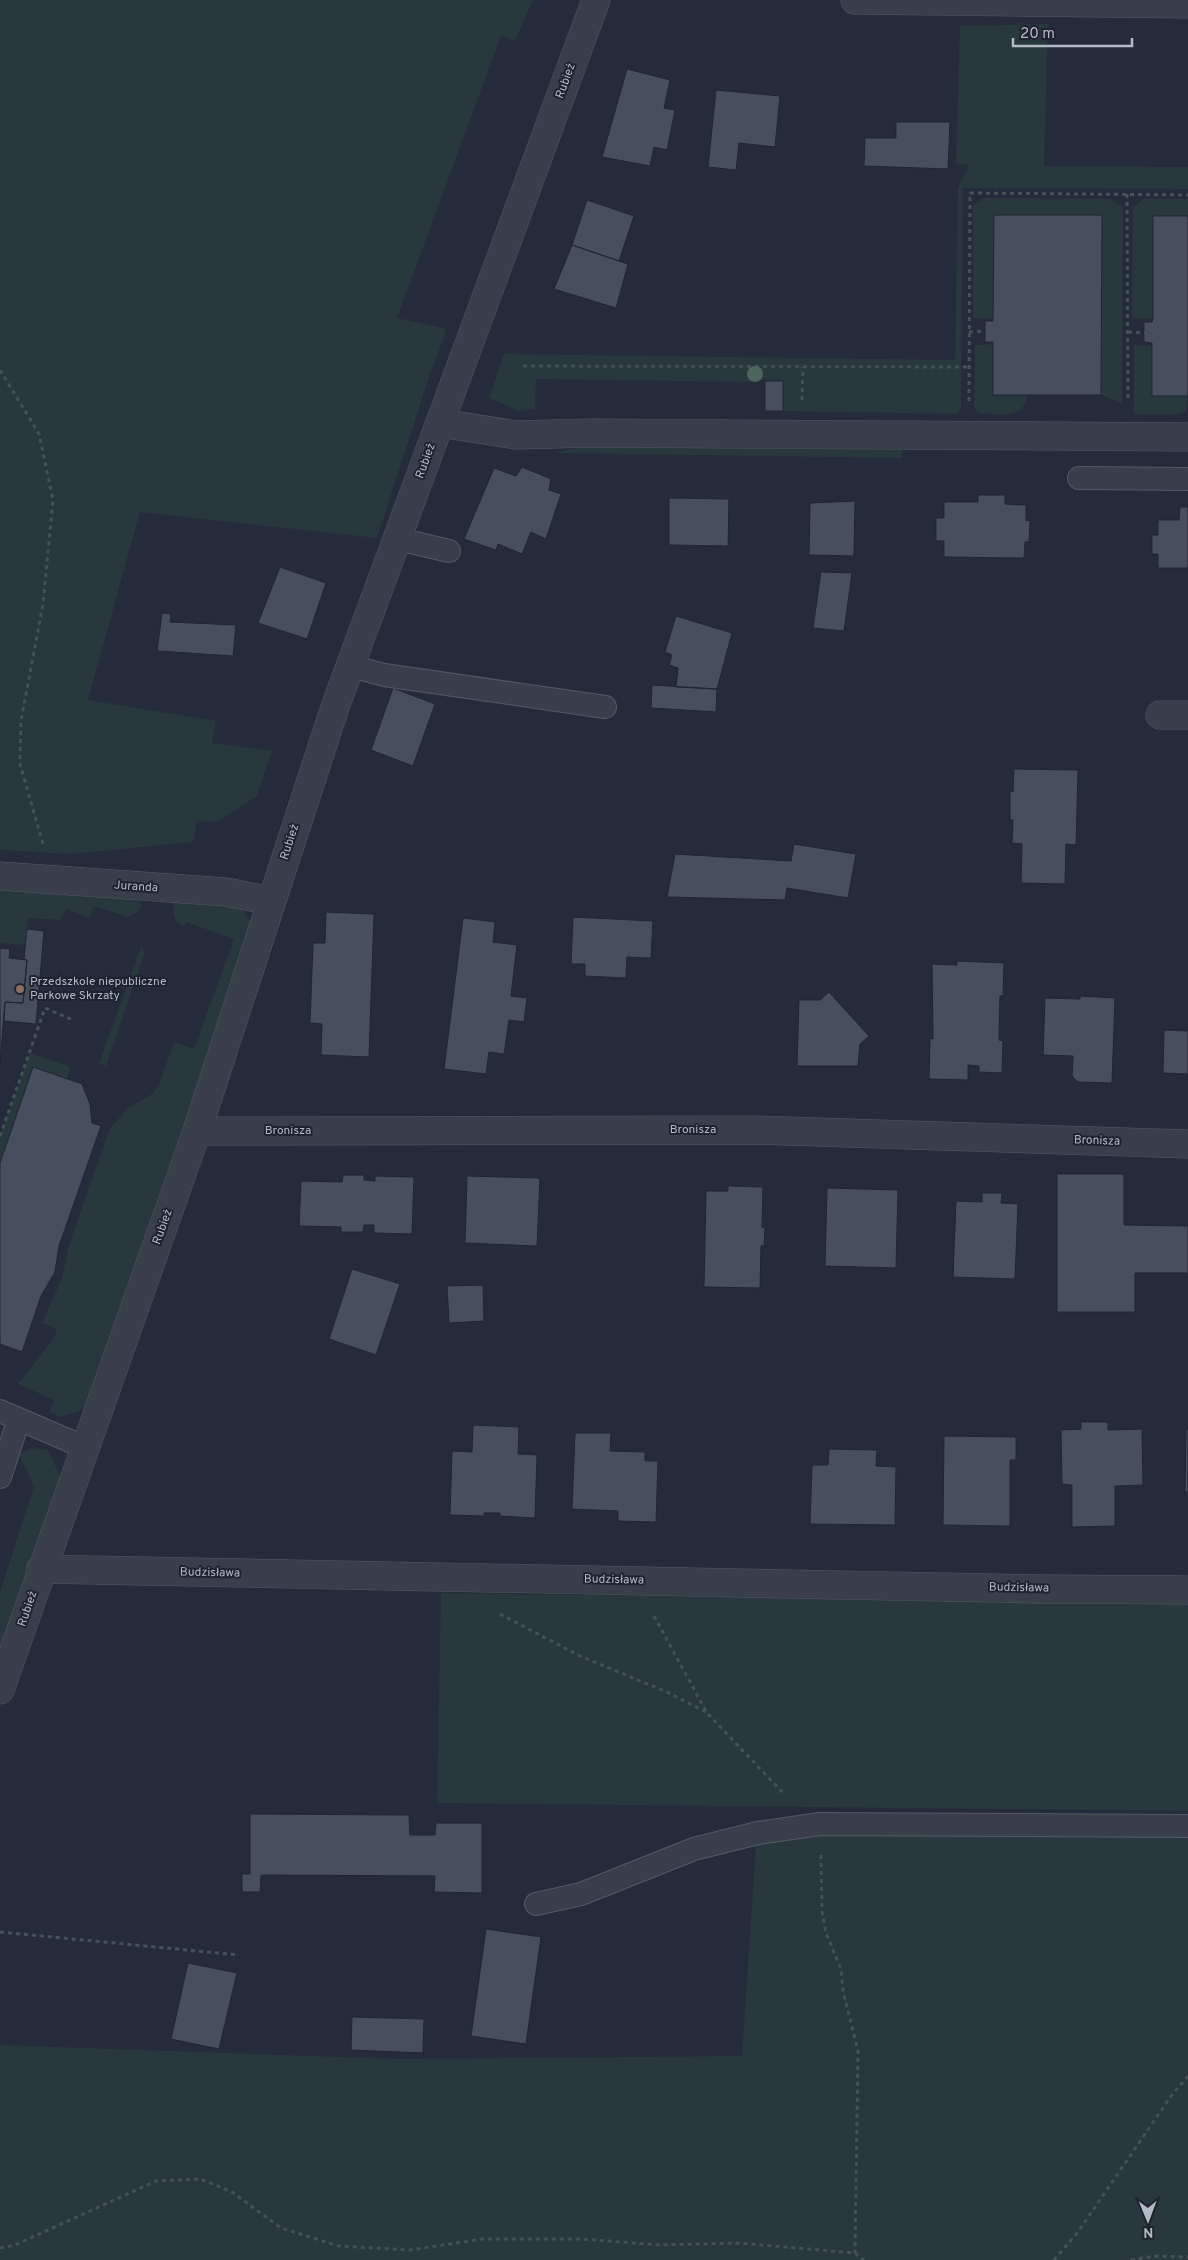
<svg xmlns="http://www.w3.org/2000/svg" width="1188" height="2260" font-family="Overpass,sans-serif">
	<rect width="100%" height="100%" fill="#252b3a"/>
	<!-- green -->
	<path fill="#28383c" d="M 0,0 L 533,0 L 515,40 L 501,36 L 397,318 L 447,329 L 429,377 L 377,538 L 140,512 L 88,700 L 216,721 L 212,743 L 272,751 L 257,796 L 217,822 L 197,821 L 193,842 L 70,854 L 0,850 Z
		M 1048,24 L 1044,166 L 1188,167 L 1188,189 L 963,188 L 961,408 L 958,414 L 783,411 L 783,381 L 754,380 L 749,382 L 536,379 L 535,409 L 519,411 L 489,398 L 504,354 L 955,360 L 958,188 L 969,165 L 956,164 L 960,26 Z
		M 983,198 L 1110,199 L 1123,207 L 1122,403 L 1101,395 L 1102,215 L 994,215 L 993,319 L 973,318 L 973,206 Z
		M 1143,199 L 1188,199 L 1188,216 L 1153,216 L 1153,319 L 1132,318 L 1133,208 Z
		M 993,344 L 993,395 L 1027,395 C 1025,421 997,413 978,413 L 974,407 L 975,345 Z
		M 1134,345 L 1152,346 L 1152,396 L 1188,396 L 1186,410 L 1181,414 L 1134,414 Z
		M 590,444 L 902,444 L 902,458 L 556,453 Z
		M 0,888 L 138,899 L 142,906 L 137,912 L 128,917 L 94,906 L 89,918 L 66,909 L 61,920 L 28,918 L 25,945 L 0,943 Z
		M 174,901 L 240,907 L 254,926 L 83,1410 L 61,1417 L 50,1412 L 54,1400 L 18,1384 L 54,1338 L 57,1329 L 42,1323 L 62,1278 L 69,1245 L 109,1130 L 127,1109 L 152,1094 L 159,1085 L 174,1042 L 194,1049 L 234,939 L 186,922 L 184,926 C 172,921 173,913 174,901 Z
		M 141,947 L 145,952 L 106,1066 L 99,1063 Z
		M 30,1053 L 68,1066 L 70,1070 L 67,1079 L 0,1163 L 0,1136 Z
		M 37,1448 L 48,1450 L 61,1478 L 0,1661 L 0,1592 L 34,1486 L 19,1455 L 27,1450 Z
		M 441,1593 L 1188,1603 L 1188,1811 L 437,1803 Z
		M 1188,1834 L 1188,2260 L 0,2260 L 0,2045 L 397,2059 L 742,2056 L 756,1844 L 811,1836 Z"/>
	<!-- building -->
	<path fill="#474e5e" stroke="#202531" d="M 627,69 L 670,80 L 664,108 L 675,110 L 667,150 L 654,147 L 650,166 L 602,157 Z
		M 716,90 L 780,96 L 775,147 L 739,143 L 736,170 L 708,167 Z
		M 896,122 L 950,122 L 948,169 L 864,166 L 865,138 L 896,138 Z
		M 587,200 L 634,216 L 619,261 L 572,245 Z
		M 994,215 L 1102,215 L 1101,395 L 993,395 L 993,342 L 985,342 L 985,321 L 993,321 Z
		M 1153,216 L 1188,216 L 1188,396 L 1152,396 L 1152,343 L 1144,342 L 1144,322 L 1152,322 L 1153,319 Z
		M 572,245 L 628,264 L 616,308 L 554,289 Z
		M 765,381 L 783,381 L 783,411 L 765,411 Z
		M 522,467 L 551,479 L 549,490 L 561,494 L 546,539 L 531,532 L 522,554 L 498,544 L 496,550 L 464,539 L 494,468 L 516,476 Z
		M 978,495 L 1005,495 L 1005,504 L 1026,505 L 1026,521 L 1030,520 L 1029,542 L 1025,542 L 1024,558 L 944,557 L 944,541 L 936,541 L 936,518 L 944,518 L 944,502 L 978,502 Z
		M 669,498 L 729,499 L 728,546 L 669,545 Z
		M 858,501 L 855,502 L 854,556 L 809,555 L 810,503 Z
		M 1180,507 L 1188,507 L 1188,568 L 1158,568 L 1158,554 L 1152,554 L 1152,535 L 1158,535 L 1158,520 L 1179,520 Z
		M 280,567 L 326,583 L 307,639 L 258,623 Z
		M 821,572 L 852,573 L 844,631 L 813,628 Z
		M 162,613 L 171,614 L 170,622 L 236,625 L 233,656 L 157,651 Z
		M 676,616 L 732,633 L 717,689 L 676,687 L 678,668 L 669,665 L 672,655 L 665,652 Z
		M 652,685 L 717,689 L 716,712 L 651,708 Z
		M 393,688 L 435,704 L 413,766 L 371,750 Z
		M 1014,769 L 1078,770 L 1076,845 L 1066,844 L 1065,884 L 1021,883 L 1022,844 L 1012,843 L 1013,820 L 1010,820 L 1010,791 L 1013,792 Z
		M 794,844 L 856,854 L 848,898 L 787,888 L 785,900 L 667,897 L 675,854 L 791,861 Z
		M 326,912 L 374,914 L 369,1057 L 321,1055 L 322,1024 L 310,1023 L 313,943 L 325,943 Z
		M 573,917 L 653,921 L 651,958 L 627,957 L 626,978 L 585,976 L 585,964 L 571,964 Z
		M 463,918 L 495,922 L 493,942 L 517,945 L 511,996 L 527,998 L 524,1022 L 509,1020 L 504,1054 L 489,1052 L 486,1074 L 444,1069 Z
		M 27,929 L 44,931 L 36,1024 L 4,1021 L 5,1002 L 23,1003 L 27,960 L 24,959 Z
		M 0,948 L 10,949 L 9,958 L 27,960 L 23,1003 L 5,1002 L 0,1064 Z
		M 957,961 L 1004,963 L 1003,996 L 1000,996 L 999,1040 L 1003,1041 L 1002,1073 L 979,1072 L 979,1066 L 968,1065 L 968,1080 L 929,1079 L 930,1038 L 933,1039 L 932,964 L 957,965 Z
		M 829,992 L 869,1036 L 860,1044 L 858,1066 L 797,1066 L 799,1000 L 820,1000 Z
		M 1080,996 L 1115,998 L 1112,1083 L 1078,1082 L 1072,1076 L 1073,1056 L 1043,1055 L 1045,998 L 1080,999 Z
		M 1164,1030 L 1188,1031 L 1188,1074 L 1163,1073 Z
		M 33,1067 L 82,1084 L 90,1104 L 92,1123 L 101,1126 L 59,1246 L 55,1272 L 41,1296 L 22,1352 L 0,1344 L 0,1163 Z
		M 1057,1174 L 1124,1174 L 1124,1225 L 1188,1226 L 1188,1273 L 1135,1273 L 1135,1312 L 1057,1312 Z
		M 343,1175 L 364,1175 L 364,1180 L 375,1181 L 375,1176 L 414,1177 L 412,1234 L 374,1233 L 374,1225 L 364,1225 L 363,1232 L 341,1232 L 341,1227 L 299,1226 L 301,1181 L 342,1182 Z
		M 467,1176 L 540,1178 L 537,1246 L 465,1243 Z
		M 728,1186 L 763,1187 L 762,1227 L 765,1228 L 764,1246 L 761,1246 L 760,1288 L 704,1287 L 706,1191 L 728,1191 Z
		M 827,1188 L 898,1190 L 896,1268 L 825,1266 Z
		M 982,1193 L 1002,1193 L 1001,1203 L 1018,1204 L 1015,1279 L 953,1277 L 956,1201 L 982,1202 Z
		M 352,1269 L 400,1284 L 376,1355 L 329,1339 Z
		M 483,1285 L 484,1321 L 449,1323 L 447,1286 Z
		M 1081,1422 L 1108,1422 L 1108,1430 L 1142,1429 L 1143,1485 L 1115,1486 L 1115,1526 L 1072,1527 L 1072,1485 L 1062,1484 L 1061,1430 L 1081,1429 Z
		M 473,1425 L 519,1427 L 518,1454 L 537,1455 L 535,1518 L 500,1516 L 500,1513 L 484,1513 L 484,1516 L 450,1515 L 452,1451 L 472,1452 Z
		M 1186,1429 L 1188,1429 L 1188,1492 L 1185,1492 Z
		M 575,1433 L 611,1433 L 610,1451 L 645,1452 L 645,1461 L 658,1461 L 656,1522 L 618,1521 L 618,1511 L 572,1509 Z
		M 944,1436 L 1016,1437 L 1016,1460 L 1010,1460 L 1010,1526 L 943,1525 Z
		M 829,1449 L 877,1450 L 876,1466 L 896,1467 L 895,1525 L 810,1524 L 812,1465 L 828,1465 Z
		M 250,1814 L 409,1815 L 410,1835 L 435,1835 L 436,1823 L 482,1823 L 482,1893 L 434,1892 L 435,1876 L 261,1875 L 260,1892 L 242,1892 L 242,1874 L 250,1874 Z
		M 486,1929 L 541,1937 L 526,2044 L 471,2036 Z
		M 188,1963 L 237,1973 L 219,2049 L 171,2039 Z
		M 352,2017 L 424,2019 L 423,2053 L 351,2050 Z"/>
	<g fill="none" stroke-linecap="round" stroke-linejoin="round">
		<defs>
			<path id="service" d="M 1079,478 L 1188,479
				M 398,539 L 449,551
				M 351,666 L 384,675 L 605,707
				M 0,1411 L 84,1447
				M 0,1477 L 19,1419
				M 536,1904 L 581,1894 L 694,1849 L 758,1833 L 820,1824 L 1188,1826"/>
			<path id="minor" d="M 855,0 L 1188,4
				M 440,423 L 516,435 L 593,433 L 1188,437
				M 1160,715 L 1188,715
				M 0,876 L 226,892 L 271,901
				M 197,1131 L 756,1130 L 1188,1144
				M 41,1569 L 1040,1589 L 1188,1590
				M 0,1690 L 197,1131 L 335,707 L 596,0"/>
		</defs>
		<!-- service casing -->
		<use href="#service" stroke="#545965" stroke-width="24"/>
		<!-- minor casing -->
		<use href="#minor" stroke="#545965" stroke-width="29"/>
		<!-- path -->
		<path stroke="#455358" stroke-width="3" stroke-dasharray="4 4" stroke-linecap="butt" d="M 1127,194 L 1128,401
			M 969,332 L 985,331
			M 1128,332 L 1145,333
			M 523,366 L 969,367
			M 0,370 L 39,434 L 53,500 L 43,604 L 21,721 L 20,764 L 43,844
			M 802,400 L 803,367
			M 969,401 L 970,193 L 1188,195
			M 0,1136 L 45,1008 L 73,1020
			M 500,1614 L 580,1656 L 667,1692 L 706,1712
			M 654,1616 L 707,1713 L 785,1795
			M 821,1855 L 822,1911 L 826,1933 L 841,1969 L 843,1991 L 858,2051 L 855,2253
			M 0,1932 L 239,1955
			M 0,2248 L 15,2245 L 156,2181 L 200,2179 L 232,2192 L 281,2228 L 339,2246 L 410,2250 L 482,2239 L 581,2239 L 660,2245 L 738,2243 L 855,2253 L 864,2260
			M 1054,2260 L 1078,2232 L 1171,2096 L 1188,2076
			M 1131,2260 L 1156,2256 L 1188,2257"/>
		<!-- service -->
		<use href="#service" stroke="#393e4a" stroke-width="22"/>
		<!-- minor -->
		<use href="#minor" stroke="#393e4a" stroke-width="28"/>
	</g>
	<!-- trees -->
	<circle fill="#4d655e" cx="755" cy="374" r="8"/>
	<!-- markers -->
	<circle fill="#8d6e63" stroke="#1e232f" stroke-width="2" cx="20" cy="989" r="5"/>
	<g text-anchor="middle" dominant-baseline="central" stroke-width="4" stroke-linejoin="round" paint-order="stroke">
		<!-- street labels -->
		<g font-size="12" fill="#b5b9c6" stroke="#1e232f">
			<text transform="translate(566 81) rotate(-70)">Rubież</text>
			<text transform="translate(426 461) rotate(-70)">Rubież</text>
			<text transform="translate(290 842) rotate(-72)">Rubież</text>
			<text transform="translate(136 887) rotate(4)">Juranda</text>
			<text x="693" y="1130">Bronisza</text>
			<text x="288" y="1131">Bronisza</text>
			<text transform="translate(1097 1141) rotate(2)">Bronisza</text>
			<text transform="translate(163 1227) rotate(-70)">Rubież</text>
			<text transform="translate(210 1573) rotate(1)">Budzisława</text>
			<text transform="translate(614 1580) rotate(1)">Budzisława</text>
			<text transform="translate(1019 1588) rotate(1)">Budzisława</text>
			<text transform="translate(28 1609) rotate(-71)">Rubież</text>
		</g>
		<!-- poi labels -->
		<g font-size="12" fill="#b5b9c6" stroke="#1e232f" text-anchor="start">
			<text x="30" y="982">Przedszkole niepubliczne<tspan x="30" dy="14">Parkowe Skrzaty</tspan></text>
		</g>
	</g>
	<!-- north arrow -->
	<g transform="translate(1148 2220) rotate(179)" stroke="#1e232f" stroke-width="4" paint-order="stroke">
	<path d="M0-4L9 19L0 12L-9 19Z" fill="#b5b9c6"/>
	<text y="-8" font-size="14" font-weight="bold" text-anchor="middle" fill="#b5b9c6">N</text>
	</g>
	<!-- scale -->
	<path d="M1013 38v8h119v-8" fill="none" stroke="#b5b9c6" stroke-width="2.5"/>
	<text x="1020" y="38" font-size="15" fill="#b5b9c6" stroke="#1e232f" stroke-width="4" paint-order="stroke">20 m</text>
</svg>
